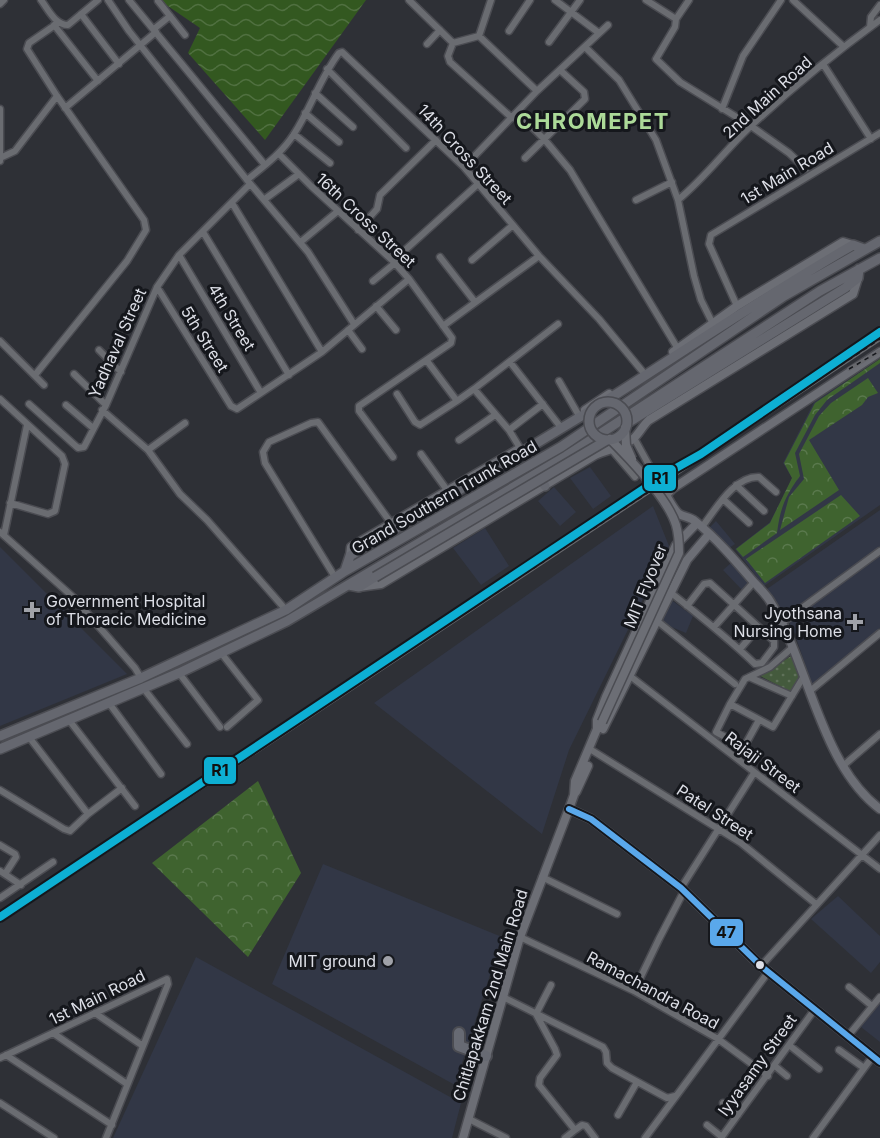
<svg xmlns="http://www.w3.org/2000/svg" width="880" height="1138" font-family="Inter,sans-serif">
	<defs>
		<pattern id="forest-crowns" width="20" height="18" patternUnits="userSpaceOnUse" patternTransform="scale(1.5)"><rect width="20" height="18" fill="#3f632f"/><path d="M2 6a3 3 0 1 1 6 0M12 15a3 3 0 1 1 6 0" fill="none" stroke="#5a794d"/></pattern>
		<pattern id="park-dots" width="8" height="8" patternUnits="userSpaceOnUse" patternTransform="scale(1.5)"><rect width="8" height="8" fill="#445a3d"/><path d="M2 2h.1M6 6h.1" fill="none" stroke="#5f7159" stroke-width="1.8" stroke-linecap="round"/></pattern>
		<pattern id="water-waves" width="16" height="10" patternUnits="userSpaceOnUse" patternTransform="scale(1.5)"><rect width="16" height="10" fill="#335820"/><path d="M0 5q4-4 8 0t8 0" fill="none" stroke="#507040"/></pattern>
	</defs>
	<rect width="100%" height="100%" fill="#2e3036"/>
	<!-- built -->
	<path fill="#323746" d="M 880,359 L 880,505 L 764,586 L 735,549 L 770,522 L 792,478 L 783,463 L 814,402 Z
		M 590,467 L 611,496 L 593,509 L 570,478 Z
		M 554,487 L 576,512 L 560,526 L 538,501 Z
		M 653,506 L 669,546 L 569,750 L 542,834 L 374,703 Z
		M 880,510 L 880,628 L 812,684 L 796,638 L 809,628 L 797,610 L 784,618 L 767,589 Z
		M 716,521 L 735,544 L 729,548 L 709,528 Z
		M 485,528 L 509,566 L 481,585 L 453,548 Z
		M 0,547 L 127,674 L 0,726 Z
		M 731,563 L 753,585 L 744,592 L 723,570 Z
		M 670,599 L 693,616 L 686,633 L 659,622 Z
		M 798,617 L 805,627 L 795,634 L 789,622 Z
		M 323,864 L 502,937 L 455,1085 L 272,984 Z
		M 838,896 L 880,936 L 880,962 L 871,973 L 811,919 Z
		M 196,957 L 461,1103 L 452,1138 L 113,1138 Z
		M 880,1003 L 880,1042 L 861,1027 Z"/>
	<!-- forest -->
	<path fill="url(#forest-crowns)" d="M 880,359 L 880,363 L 827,400 L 815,415 L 795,453 L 800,476 C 785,496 780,509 777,533 L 743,557 L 736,549 L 770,523 L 792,478 L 784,463 L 815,403 Z
		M 868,378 L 878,393 L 868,397 L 862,405 L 809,440 L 839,490 L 780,530 L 789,497 L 804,479 L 799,454 L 819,416 L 831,403 Z
		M 841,495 L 860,516 L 765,583 L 746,559 Z
		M 258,781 L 301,873 L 248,957 L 152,863 Z"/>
	<!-- park -->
	<path fill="url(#park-dots)" d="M 791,656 L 799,677 L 793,693 L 760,676 Z"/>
	<!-- water -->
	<path fill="url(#water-waves)" d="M 159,0 L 366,0 L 265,140 L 188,53 L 200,28 Z"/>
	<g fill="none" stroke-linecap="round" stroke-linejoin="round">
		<defs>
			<path id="street" d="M 41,0 C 48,9 55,25 68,25 L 98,0
				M 108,0 L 129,31 L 247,180 L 308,252 L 354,324
				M 129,0 L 265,165
				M 409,0 L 453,43 L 479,36 L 491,0
				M 555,0 L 599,33
				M 646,0 L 676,19 L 689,0
				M 793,0 L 844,47
				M 158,1 L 185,35
				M 0,4 L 4,0
				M 81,14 L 119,64
				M 676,19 L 675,27 L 656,59 L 680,82 L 751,126 L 789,153 L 806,169
				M 54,25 L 98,81
				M 870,27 L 871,17 L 880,5
				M 154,29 L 170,16
				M 509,31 L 530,0
				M 479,36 L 537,91
				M 549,42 L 580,0
				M 453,43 L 448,56 L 450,62 L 512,118
				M 427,44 L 440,30
				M 585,47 L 619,80 L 656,140 L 678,200 L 694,276 L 701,300 L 713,324
				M 823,64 L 871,139
				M 327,69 L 406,148
				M 315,93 L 353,127
				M 65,108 L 156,32
				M 0,109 L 0,161
				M 722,109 L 743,56 L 781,0
				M 305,113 L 339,142
				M 518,113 L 544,139 L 570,170 L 678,349
				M 294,134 L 330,163
				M 279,154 L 311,186 L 393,261 L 409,279 L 452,338 L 451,343 L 359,406 L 359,411 L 393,457
				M 0,158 L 15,151 L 57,96
				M 525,158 L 585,99 L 584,92 L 560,70
				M 464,167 L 537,91 L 608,25
				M 247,180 C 264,166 282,153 294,134 C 311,108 320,78 339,53 L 342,52 L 464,167 L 539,256 L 599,319 L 643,372
				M 265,199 L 299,174
				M 636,200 L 672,182
				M 678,200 C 706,177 726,149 752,125 C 793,87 836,52 880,20
				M 232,203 L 322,352
				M 358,230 L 377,209 L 380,195 L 436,140
				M 203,232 L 289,375
				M 303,240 L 338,211
				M 179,255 L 261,393
				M 440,257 L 475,302
				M 472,260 L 513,225
				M 393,261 L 478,184
				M 373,281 L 395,263
				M 157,287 L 231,406 L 237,409 L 322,352 L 409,279
				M 376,306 L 396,330
				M 737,306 L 709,244 L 711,235 L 880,133
				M 443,326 L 539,256
				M 348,330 L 362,349
				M 0,341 L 44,385
				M 99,350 L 121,372
				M 427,361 L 457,401 L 474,389 L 558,324
				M 510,362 L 559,425
				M 74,374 L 106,405
				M 35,375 L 127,261 L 146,230 L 144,220 L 57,96 L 27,49 L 29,43 L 58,23
				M 559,381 L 578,414
				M 474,389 L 509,430 L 520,448
				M 397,394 L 415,422 L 420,425 L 457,401
				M 0,399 L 62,456 L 65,464 L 55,511 L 48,514 L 10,503
				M 29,404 L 78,448 L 84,447 L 106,405 L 157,287 L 179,255 L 250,184
				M 66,405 L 93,428
				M 102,410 L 148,450 L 180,494 L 207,520 L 286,610
				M 509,430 L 543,404
				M 634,438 L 650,467
				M 459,440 L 495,415
				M 148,450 L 185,423
				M 612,450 L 635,477
				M 421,454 L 447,490
				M 736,485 L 764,511
				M 724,500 L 749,523
				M 702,527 C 716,509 734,476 759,477 L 776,492
				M 0,532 L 73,597 L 135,668 L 141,678
				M 4,535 L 27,425
				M 335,577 L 265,463 L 263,452 L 269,442 L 311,423 L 318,422 L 391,523
				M 670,592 C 699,615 728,638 755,664 L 762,663 L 774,647 L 774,641 L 710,583 L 704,584 L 687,606
				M 656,620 L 735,684
				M 783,622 L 880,551
				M 714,627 L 754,582
				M 740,649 L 758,628
				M 222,654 L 258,700 L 227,727
				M 179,673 L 220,727
				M 630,676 L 880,869
				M 749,677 L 792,696
				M 144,689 L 187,744
				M 810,691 L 880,633
				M 109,703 L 161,774
				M 730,704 L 773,727 L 804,676
				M 69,720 L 135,806
				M 759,720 L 744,747 L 716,732 L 730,704 L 745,679 L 770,667 L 793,647
				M 29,737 L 88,814
				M 593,751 L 741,843 L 816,904
				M 844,765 L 880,734
				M 0,790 L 64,829 L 70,831 L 88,814 L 122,788
				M 0,845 L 15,854 L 16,857 L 5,874
				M 0,871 L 21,885
				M 542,877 L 617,914
				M 681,888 L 754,773
				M 0,898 L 53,862
				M 520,937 L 634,991 L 718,1039 L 768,1076
				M 761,966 L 880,835
				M 551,985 L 536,1014 L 555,1049 L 557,1055 L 540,1078 L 539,1085 L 575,1130 L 565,1138
				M 849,987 L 872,1006
				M 634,991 L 659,939 L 684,891
				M 503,997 L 603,1047 L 606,1052 L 607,1063 L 612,1068 L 667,1098 L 675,1096
				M 95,1013 L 143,1046
				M 53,1033 L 127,1084
				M 848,1036 L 880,997
				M 789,1045 L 819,1069
				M 839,1050 L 864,1068
				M 6,1055 L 112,1125
				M 0,1058 L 167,979 L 168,984 L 106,1138
				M 775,1066 L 787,1076
				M 0,1103 L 54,1138
				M 723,1103 L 738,1115
				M 618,1115 L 637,1082
				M 469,1119 L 506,1138
				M 707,1125 L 722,1137
				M 575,1130 L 582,1125 L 586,1126 L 595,1138
				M 645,1138 L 769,971
				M 721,1138 L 815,1009
				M 813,1138 L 873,1056"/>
			<path id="secondary" d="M 673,352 L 737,306 L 843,242 L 853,245
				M 880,352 L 672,489 L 666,495 C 669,500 674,510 679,514 C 684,517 690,517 695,521 C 716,538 734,559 752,580 C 758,587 765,593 770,601 C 809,663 820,764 880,809
				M 585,410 L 609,394
				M 350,556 L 351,547 L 517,450
				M 359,587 L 381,584 L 595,455 C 608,449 621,448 633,439 C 639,434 643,425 649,420 L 853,294 L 858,278
				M 597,729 L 597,720 L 606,697 L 676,545 L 697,523
				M 603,729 L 687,560 L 709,534
				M 576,792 L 588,766
				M 569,809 L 591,819 L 681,888 L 761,966 L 880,1062
				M 463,1138 L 520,937 L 569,809 L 574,795 L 575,781 L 597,729 L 602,722"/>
			<path id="primary" d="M 604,402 C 687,349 768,294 853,245 L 864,249
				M 626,424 L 845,288 L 858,278 L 859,269
				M 537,473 L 545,486
				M 345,571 L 350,556 L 593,409
				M 349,585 L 359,587 L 375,577
				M 0,736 L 141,678 L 286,610 L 345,571 L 561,447 L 784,296 L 880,241
				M 0,749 L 179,673 L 287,621 L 566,456 L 820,291 L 880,258"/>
			<path id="highway" d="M 459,1033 L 459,1046 L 486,1056"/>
		</defs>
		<!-- street casing -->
		<use href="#street" stroke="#4b4c52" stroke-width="9"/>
		<!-- secondary casing -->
		<use href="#secondary" stroke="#4b4c52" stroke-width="11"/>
		<!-- primary casing -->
		<use href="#primary" stroke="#4b4c52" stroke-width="12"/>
		<!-- highway casing -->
		<use href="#highway" stroke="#4b4c52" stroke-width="14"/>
		<!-- street -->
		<use href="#street" stroke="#6a6c71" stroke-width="6"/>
		<!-- secondary -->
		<use href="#secondary" stroke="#6c6e75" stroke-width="8"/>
		<!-- primary -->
		<use href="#primary" stroke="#65676f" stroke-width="9"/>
		<!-- highway -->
		<use href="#highway" stroke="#676a73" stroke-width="10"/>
		<defs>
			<path id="rail" d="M 849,369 L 880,351
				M 0,921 L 880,339"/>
		</defs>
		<!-- rail casing -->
		<use href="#rail" stroke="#67686d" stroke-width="4"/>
		<!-- rail -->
		<use href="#rail" stroke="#15171c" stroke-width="1.5" stroke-dasharray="4.5" stroke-linecap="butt"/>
		<defs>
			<path id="secondary-bridge" d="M 625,428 L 626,445 L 632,459
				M 602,722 L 679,553 C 679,543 679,535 676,525 C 668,499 630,459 610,439"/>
			<path id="primary-bridge" d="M589 421a19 19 0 1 1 38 0a19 19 0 1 1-38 0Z
				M 375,577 L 607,440"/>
		</defs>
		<!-- secondary-bridge casing -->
		<use href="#secondary-bridge" stroke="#4b4c52" stroke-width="11" stroke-linecap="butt"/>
		<!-- primary-bridge casing -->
		<use href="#primary-bridge" stroke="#4b4c52" stroke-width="12" stroke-linecap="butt"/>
		<!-- secondary-bridge -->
		<use href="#secondary-bridge" stroke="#6c6e75" stroke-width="8"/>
		<!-- primary-bridge -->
		<use href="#primary-bridge" stroke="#65676f" stroke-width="9"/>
		<defs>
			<path id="bus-1" d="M 569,809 L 591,819 L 681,888 L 761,966 L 880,1062"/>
		</defs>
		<!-- bus-1 casing -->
		<use href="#bus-1" stroke="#15171c" stroke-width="10"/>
		<!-- bus-1 -->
		<use href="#bus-1" stroke="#5aa8eb" stroke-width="6"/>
		<defs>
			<path id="rail-1" d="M 0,917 L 669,472 L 701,454 L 880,332"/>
		</defs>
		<!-- rail-1 casing -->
		<use href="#rail-1" stroke="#15171c" stroke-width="12"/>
		<!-- rail-1 -->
		<use href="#rail-1" stroke="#0dafd3" stroke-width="8"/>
	</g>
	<!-- markers -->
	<g fill="#a0a2a9" stroke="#15171c" stroke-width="2">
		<path d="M29 601h6v6h6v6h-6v6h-6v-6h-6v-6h6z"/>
		<path d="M852 613h6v6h6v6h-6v6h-6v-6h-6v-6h6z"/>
		<circle cx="388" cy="961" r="6"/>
	</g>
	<circle fill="#dddfe7" stroke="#15171c" stroke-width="2" cx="760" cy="965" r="5"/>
	<g text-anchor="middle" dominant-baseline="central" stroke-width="6" stroke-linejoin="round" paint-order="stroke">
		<!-- street labels -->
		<g font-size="16" fill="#dddfe7" stroke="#15171c">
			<text transform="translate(767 97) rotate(-42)">2nd Main Road</text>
			<text transform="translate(465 154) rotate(47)">14th Cross Street</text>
			<text transform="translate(787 173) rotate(-31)">1st Main Road</text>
			<text transform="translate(366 220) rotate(43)">16th Cross Street</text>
			<text transform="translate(232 317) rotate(59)">4th Street</text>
			<text transform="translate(205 339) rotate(58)">5th Street</text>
			<text transform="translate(117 343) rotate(-66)">Yadhaval Street</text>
			<text transform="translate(444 497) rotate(-30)">Grand Southern Trunk Road</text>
			<text transform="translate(645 586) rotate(-68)">MIT Flyover</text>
			<text transform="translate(763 762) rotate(37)">Rajaji Street</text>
			<text transform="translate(715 812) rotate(33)">Patel Street</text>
			<text transform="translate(653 990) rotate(28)">Ramachandra Road</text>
			<text transform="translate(490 995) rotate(-73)">Chitlapakkam 2nd Main Road</text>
			<text transform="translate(97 997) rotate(-26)">1st Main Road</text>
			<text transform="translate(757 1065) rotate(-54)">Iyyasamy Street</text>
		</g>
		<!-- poi labels -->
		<g font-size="16" fill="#dddfe7" stroke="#15171c" text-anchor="end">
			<text x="46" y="601" text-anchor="start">Government Hospital<tspan x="46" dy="18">of Thoracic Medicine</tspan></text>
			<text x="842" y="613">Jyothsana<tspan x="842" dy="18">Nursing Home</tspan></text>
			<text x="376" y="961">MIT ground</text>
		</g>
		<!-- district labels -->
		<g font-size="22" font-weight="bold" letter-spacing="1.5" fill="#acda98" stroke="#15171c">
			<text x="593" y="121">CHROMEPET</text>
		</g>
	</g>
	<g stroke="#15171c" stroke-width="2">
		<rect x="643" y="464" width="34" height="28" rx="6" fill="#0dafd3"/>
		<rect x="203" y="756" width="34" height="29" rx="6" fill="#0dafd3"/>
		<rect x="709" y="918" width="35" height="29" rx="6" fill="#5aa8eb"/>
	</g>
	<g font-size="16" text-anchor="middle" font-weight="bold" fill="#111">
		<text x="660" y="484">R1</text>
		<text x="220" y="776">R1</text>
		<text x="726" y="938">47</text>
	</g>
</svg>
